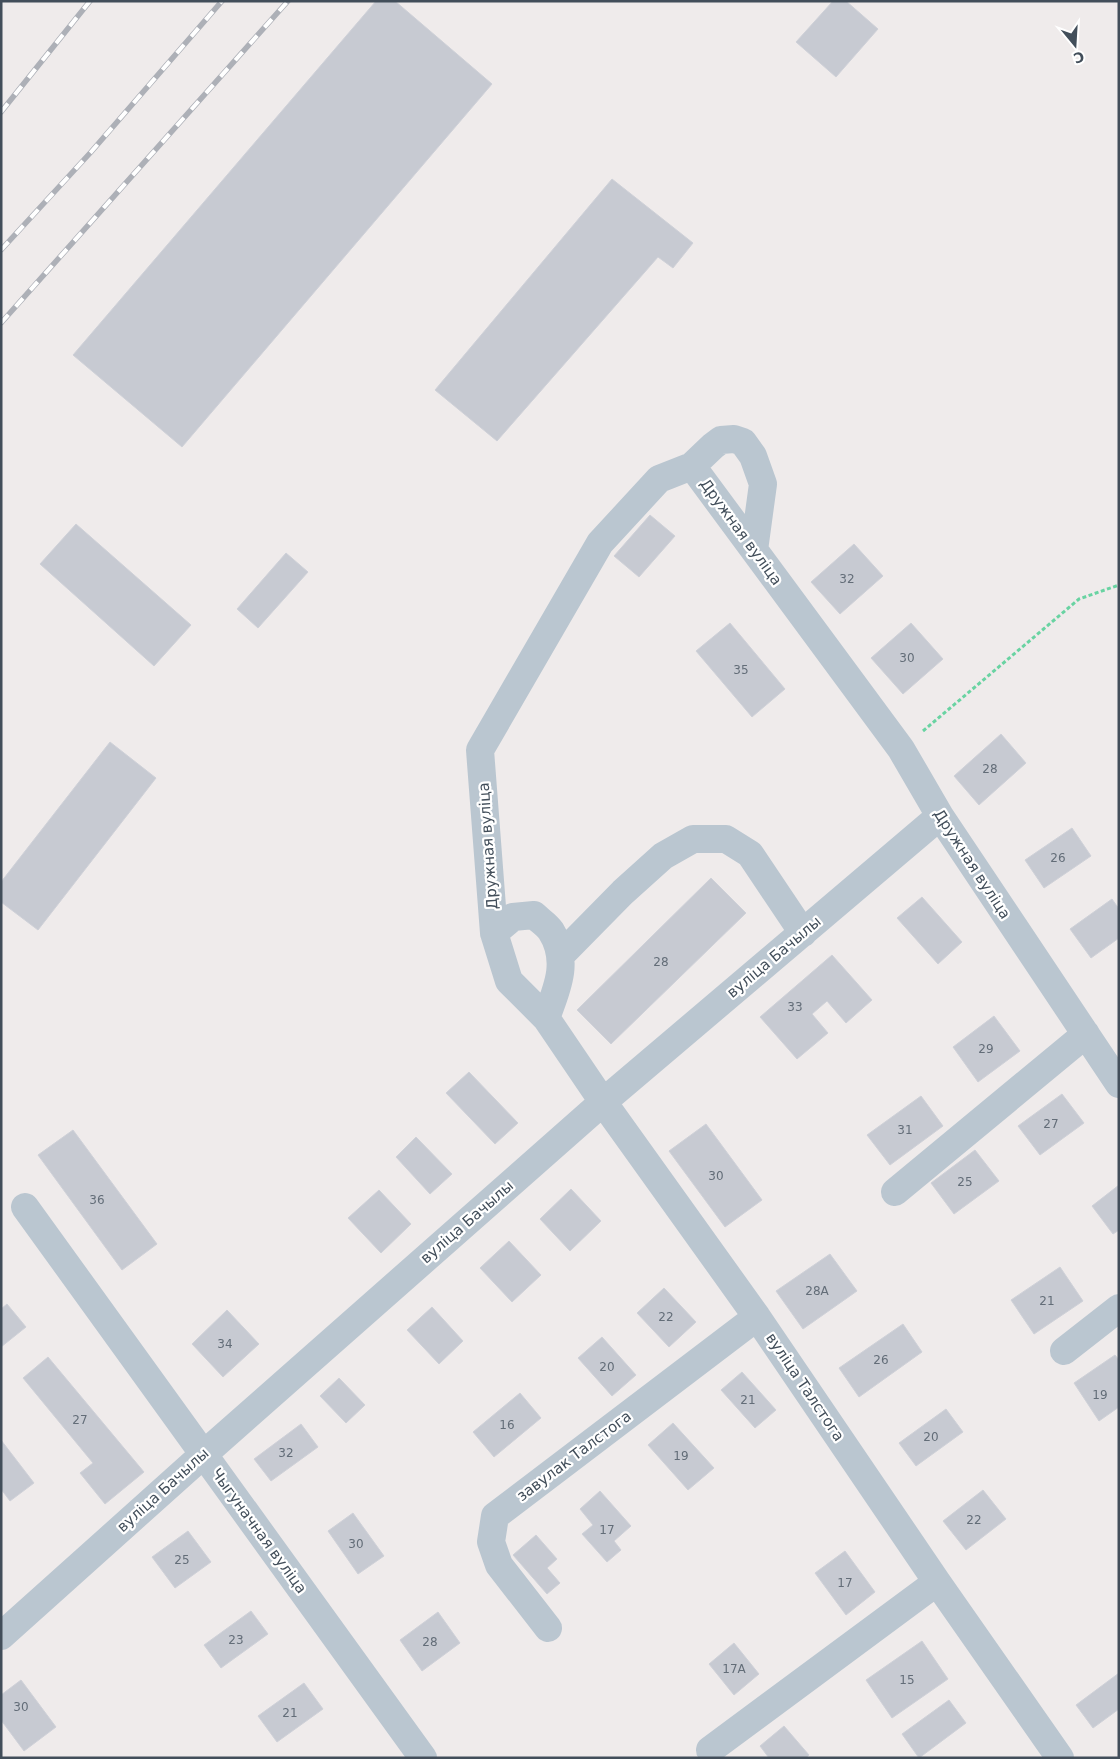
<svg xmlns="http://www.w3.org/2000/svg" width="1120" height="1759" font-family="'DejaVu Sans',sans-serif">
	<rect width="100%" height="100%" fill="#efebeb"/>
	<!-- building -->
	<path fill="#c7cad2" stroke="#cfd1d8" d="M 376,1 L 395,1 L 492,84 L 182,447 L 73,355 Z
		M 833,1 L 846,1 L 878,29 L 836,77 L 796,42 Z
		M 612,179 L 693,243 L 673,268 L 658,257 L 497,441 L 435,390 Z
		M 650,515 L 675,536 L 639,577 L 614,556 Z
		M 76,524 L 191,625 L 154,666 L 40,564 Z
		M 854,544 L 883,576 L 840,614 L 811,582 Z
		M 286,553 L 308,572 L 258,628 L 237,609 Z
		M 730,623 L 785,689 L 752,717 L 696,651 Z
		M 911,623 L 943,659 L 903,694 L 871,658 Z
		M 1001,734 L 1026,763 L 979,805 L 954,776 Z
		M 110,742 L 156,778 L 38,930 L 1,902 L 1,882 Z
		M 1072,828 L 1091,856 L 1044,888 L 1025,860 Z
		M 711,878 L 746,913 L 611,1044 L 577,1010 Z
		M 922,897 L 962,942 L 938,964 L 897,918 Z
		M 1112,899 L 1119,909 L 1119,938 L 1091,958 L 1070,929 Z
		M 832,955 L 872,1000 L 846,1023 L 827,1001 L 812,1014 L 828,1033 L 797,1059 L 760,1017 Z
		M 994,1016 L 1020,1051 L 978,1082 L 953,1047 Z
		M 469,1072 L 518,1123 L 495,1144 L 446,1093 Z
		M 1062,1094 L 1084,1123 L 1040,1155 L 1018,1126 Z
		M 921,1096 L 943,1126 L 890,1165 L 867,1135 Z
		M 706,1124 L 762,1200 L 725,1227 L 669,1151 Z
		M 73,1130 L 157,1244 L 122,1270 L 38,1155 Z
		M 416,1137 L 452,1174 L 430,1194 L 396,1157 Z
		M 975,1150 L 999,1181 L 954,1214 L 931,1183 Z
		M 1119,1185 L 1119,1230 L 1113,1234 L 1092,1206 Z
		M 571,1189 L 601,1221 L 570,1251 L 540,1219 Z
		M 379,1190 L 411,1224 L 381,1253 L 348,1218 Z
		M 509,1241 L 541,1275 L 512,1302 L 480,1268 Z
		M 830,1254 L 857,1291 L 803,1329 L 776,1291 Z
		M 1060,1267 L 1083,1301 L 1034,1334 L 1011,1300 Z
		M 664,1288 L 696,1322 L 669,1347 L 637,1313 Z
		M 7,1304 L 26,1327 L 1,1347 L 1,1309 Z
		M 432,1307 L 463,1341 L 439,1364 L 407,1330 Z
		M 227,1310 L 259,1344 L 223,1377 L 192,1344 Z
		M 903,1324 L 922,1352 L 859,1397 L 839,1368 Z
		M 602,1337 L 636,1375 L 612,1396 L 578,1358 Z
		M 1115,1355 L 1119,1360 L 1119,1407 L 1099,1421 L 1074,1383 Z
		M 48,1357 L 144,1472 L 105,1504 L 80,1473 L 93,1463 L 23,1378 Z
		M 742,1372 L 776,1410 L 755,1428 L 721,1390 Z
		M 339,1378 L 365,1405 L 346,1423 L 320,1396 Z
		M 520,1393 L 541,1418 L 494,1457 L 473,1432 Z
		M 946,1409 L 963,1432 L 916,1466 L 899,1443 Z
		M 673,1423 L 714,1468 L 688,1490 L 648,1445 Z
		M 301,1424 L 318,1447 L 271,1481 L 254,1459 Z
		M 1,1440 L 34,1483 L 10,1501 L 1,1489 Z
		M 983,1490 L 1006,1519 L 966,1550 L 943,1521 Z
		M 600,1491 L 631,1526 L 614,1541 L 621,1550 L 607,1562 L 582,1534 L 593,1525 L 580,1509 Z
		M 353,1513 L 384,1556 L 358,1574 L 328,1531 Z
		M 188,1531 L 211,1562 L 175,1588 L 152,1557 Z
		M 536,1535 L 557,1559 L 547,1568 L 560,1583 L 547,1594 L 513,1555 Z
		M 845,1551 L 875,1592 L 846,1615 L 815,1573 Z
		M 251,1611 L 268,1634 L 221,1668 L 204,1645 Z
		M 438,1612 L 460,1643 L 422,1671 L 400,1640 Z
		M 922,1641 L 948,1679 L 892,1718 L 866,1680 Z
		M 734,1643 L 759,1674 L 734,1695 L 709,1664 Z
		M 1119,1673 L 1119,1709 L 1093,1728 L 1076,1705 Z
		M 21,1680 L 56,1727 L 24,1751 L 1,1720 L 1,1695 Z
		M 304,1683 L 323,1709 L 277,1742 L 258,1716 Z
		M 949,1700 L 966,1723 L 919,1758 L 902,1734 Z
		M 784,1726 L 809,1755 L 806,1758 L 769,1758 L 760,1746 Z"/>
	<g fill="none" stroke-linecap="round" stroke-linejoin="round">
		<!-- path -->
		<path stroke="#69d3a2" stroke-width="3" stroke-dasharray="4 2.5" stroke-linecap="butt" d="M 923,731 L 1079,599 L 1119,585"/>
		<!-- minor -->
		<path stroke="#bac6d0" stroke-width="28" d="M 692,466 L 713,446 L 721,440 L 734,439 L 743,442 L 753,456 L 763,484 L 754,550
			M 494,933 L 513,917 L 534,915 C 539,920 547,925 551,931 C 570,961 557,989 546,1018
			M 561,955 L 623,892 L 663,856 L 693,839 L 726,839 L 750,854 L 803,933
			M 895,1192 L 1086,1034
			M 25,1207 L 423,1758
			M 1064,1351 L 1119,1308
			M 548,1628 L 499,1565 L 491,1542 L 495,1516 L 757,1317
			M 1,1636 L 204,1454 L 603,1102 L 940,816
			M 710,1750 L 937,1582
			M 1060,1758 L 937,1582 L 757,1317 L 603,1102 L 546,1018 L 509,981 L 494,933 L 480,750 L 600,543 L 659,479 L 692,466 L 901,749 L 940,816 L 1119,1084"/>
		<defs>
			<path id="rail" d="M 1,112 L 90,1
				M 1,250 L 91,152 L 222,1
				M 1,323 L 288,1"/>
		</defs>
		<!-- rail casing -->
		<use href="#rail" stroke="#adb0b7" stroke-width="5.5"/>
		<!-- rail -->
		<use href="#rail" stroke="#fff" stroke-width="4" stroke-dasharray="11" stroke-linecap="butt"/>
	</g>
	<g text-anchor="middle" dominant-baseline="central" stroke-width="4.5" stroke-linejoin="round" paint-order="stroke">
		<!-- number labels -->
		<g font-size="12" fill="#636d78">
			<text x="847" y="579">32</text>
			<text x="907" y="658">30</text>
			<text x="741" y="670">35</text>
			<text x="990" y="769">28</text>
			<text x="1058" y="858">26</text>
			<text x="661" y="962">28</text>
			<text x="795" y="1007">33</text>
			<text x="986" y="1049">29</text>
			<text x="1051" y="1124">27</text>
			<text x="905" y="1130">31</text>
			<text x="716" y="1176">30</text>
			<text x="965" y="1182">25</text>
			<text x="97" y="1200">36</text>
			<text x="817" y="1291">28А</text>
			<text x="1047" y="1301">21</text>
			<text x="666" y="1317">22</text>
			<text x="225" y="1344">34</text>
			<text x="881" y="1360">26</text>
			<text x="607" y="1367">20</text>
			<text x="1100" y="1395">19</text>
			<text x="748" y="1400">21</text>
			<text x="80" y="1420">27</text>
			<text x="507" y="1425">16</text>
			<text x="931" y="1437">20</text>
			<text x="286" y="1453">32</text>
			<text x="681" y="1456">19</text>
			<text x="974" y="1520">22</text>
			<text x="607" y="1530">17</text>
			<text x="356" y="1544">30</text>
			<text x="182" y="1560">25</text>
			<text x="845" y="1583">17</text>
			<text x="236" y="1640">23</text>
			<text x="430" y="1642">28</text>
			<text x="734" y="1669">17А</text>
			<text x="907" y="1680">15</text>
			<text x="21" y="1707">30</text>
			<text x="290" y="1713">21</text>
		</g>
		<!-- street labels -->
		<g font-size="15" fill="#424e5a" stroke="#fff">
			<text transform="translate(741 532) rotate(54)">Дружная вуліца</text>
			<text transform="translate(488 846) rotate(-94)">Дружная вуліца</text>
			<text transform="translate(972 864) rotate(57)">Дружная вуліца</text>
			<text transform="translate(774 957) rotate(-40)">вуліца Бачылы</text>
			<text transform="translate(467 1222) rotate(-41)">вуліца Бачылы</text>
			<text transform="translate(805 1387) rotate(56)">вуліца Талстога</text>
			<text transform="translate(574 1456) rotate(-37)">завулак Талстога</text>
			<text transform="translate(163 1490) rotate(-42)">вуліца Бачылы</text>
			<text transform="translate(259 1531) rotate(54)">Чыгуначная вуліца</text>
		</g>
	</g>
	<!-- border -->
	<rect width="1120" height="1759" fill="none" stroke="#424e5a" stroke-width="5"/>
	<!-- north arrow -->
	<g transform="translate(1075 45) rotate(162)" stroke="#ffffff" stroke-width="4" paint-order="stroke">
	<path d="M0-4L9 19L0 12L-9 19Z" fill="#424e5a"/>
	<text y="-8" font-size="14" font-weight="bold" text-anchor="middle" fill="#424e5a">С</text>
	</g>
</svg>
